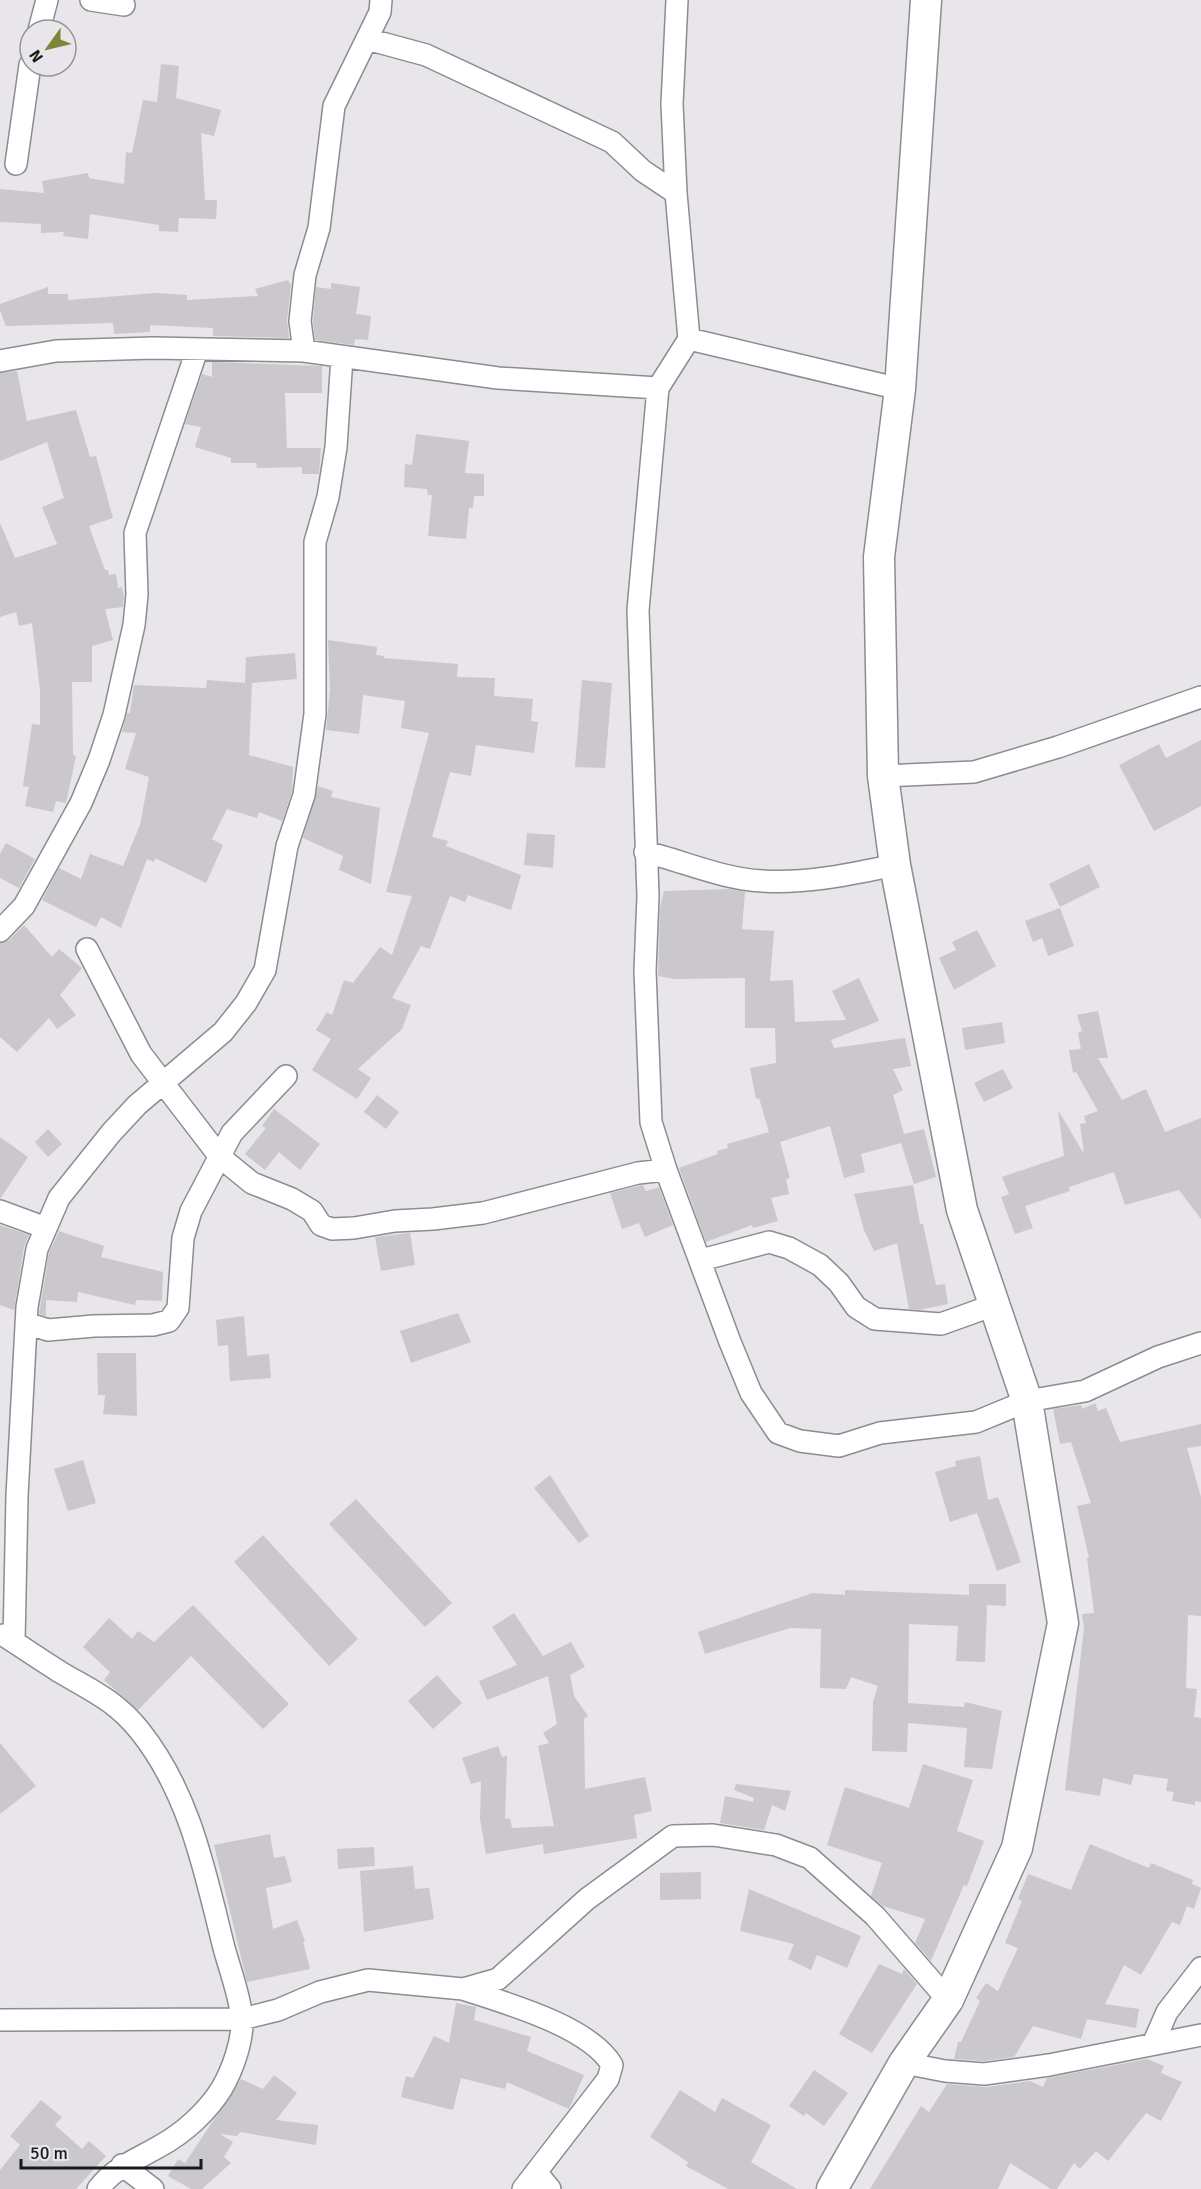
<svg xmlns="http://www.w3.org/2000/svg" width="1201" height="2189" font-family="Signika,sans-serif">
	<rect width="100%" height="100%" fill="#e8e5eb"/>
	<!-- building -->
	<path fill="#cac7cd" d="M 161,64 L 179,66 L 176,98 L 221,110 L 214,136 L 201,133 L 205,200 L 217,200 L 216,219 L 179,218 L 178,232 L 159,231 L 159,225 L 90,214 L 88,239 L 63,236 L 64,232 L 41,233 L 41,224 L 0,222 L 0,189 L 44,193 L 42,181 L 88,173 L 89,178 L 124,184 L 126,152 L 132,153 L 143,100 L 157,102 Z
		M 288,280 L 291,285 L 287,320 L 289,338 L 213,336 L 213,328 L 150,325 L 150,332 L 114,334 L 113,323 L 6,326 L 0,310 L 0,304 L 48,287 L 48,294 L 68,294 L 68,300 L 156,293 L 187,295 L 187,300 L 258,296 L 255,289 Z
		M 331,283 L 360,287 L 356,314 L 371,316 L 368,340 L 355,339 L 354,345 L 315,340 L 313,321 L 316,287 L 331,289 Z
		M 212,362 L 322,366 L 322,393 L 285,393 L 287,448 L 321,448 L 319,474 L 302,474 L 302,467 L 257,468 L 256,463 L 231,463 L 231,458 L 195,447 L 201,427 L 185,424 L 202,374 L 212,377 Z
		M 17,371 L 27,421 L 76,410 L 90,457 L 96,456 L 113,518 L 89,526 L 105,570 L 108,570 L 109,575 L 116,574 L 118,588 L 122,587 L 124,597 L 123,607 L 105,609 L 113,640 L 92,646 L 92,682 L 72,682 L 73,755 L 76,756 L 66,803 L 56,801 L 53,812 L 25,806 L 29,787 L 23,786 L 32,724 L 40,725 L 40,690 L 32,623 L 19,626 L 16,612 L 0,617 L 0,523 L 15,558 L 57,544 L 42,507 L 64,498 L 47,442 L 0,461 L 0,373 Z
		M 416,434 L 469,441 L 465,473 L 484,474 L 484,496 L 474,496 L 473,508 L 469,508 L 466,539 L 428,536 L 432,495 L 428,495 L 427,489 L 404,487 L 405,464 L 412,465 Z
		M 328,640 L 377,647 L 376,655 L 384,656 L 384,658 L 458,664 L 457,677 L 495,678 L 494,696 L 533,699 L 531,721 L 538,722 L 534,753 L 476,745 L 471,776 L 450,772 L 432,837 L 448,841 L 446,846 L 521,875 L 511,910 L 468,895 L 465,902 L 450,896 L 430,949 L 421,946 L 392,998 L 411,1005 L 402,1029 L 358,1069 L 371,1078 L 357,1099 L 312,1070 L 331,1039 L 316,1030 L 327,1012 L 332,1015 L 344,980 L 353,983 L 380,947 L 392,955 L 412,896 L 386,892 L 429,733 L 401,728 L 405,701 L 363,695 L 359,734 L 326,730 L 330,690 Z
		M 295,653 L 297,679 L 252,683 L 249,755 L 293,767 L 292,792 L 282,821 L 259,812 L 257,818 L 227,809 L 212,839 L 223,845 L 206,883 L 155,858 L 154,862 L 147,859 L 121,928 L 101,917 L 96,927 L 42,900 L 59,868 L 81,879 L 90,854 L 123,866 L 140,825 L 149,777 L 125,769 L 136,733 L 122,732 L 127,713 L 130,713 L 134,685 L 206,688 L 207,680 L 245,683 L 246,657 Z
		M 582,680 L 612,683 L 605,768 L 575,767 Z
		M 1201,740 L 1201,806 L 1154,831 L 1119,765 L 1159,744 L 1166,758 Z
		M 318,786 L 333,791 L 331,797 L 380,808 L 371,884 L 339,870 L 343,856 L 303,838 Z
		M 527,833 L 555,835 L 553,868 L 524,865 Z
		M 6,843 L 35,859 L 19,888 L 0,878 L 0,854 Z
		M 1089,864 L 1100,887 L 1060,907 L 1049,884 Z
		M 728,889 L 745,892 L 742,929 L 774,931 L 770,981 L 793,980 L 795,1022 L 846,1020 L 832,991 L 859,978 L 879,1021 L 831,1040 L 834,1048 L 905,1038 L 911,1066 L 893,1069 L 903,1090 L 893,1095 L 904,1134 L 924,1129 L 936,1177 L 914,1184 L 901,1143 L 861,1154 L 865,1172 L 844,1178 L 830,1126 L 780,1142 L 790,1178 L 786,1179 L 789,1194 L 771,1198 L 778,1221 L 753,1228 L 752,1225 L 706,1242 L 679,1168 L 718,1154 L 717,1151 L 728,1148 L 727,1144 L 769,1132 L 759,1098 L 756,1099 L 750,1068 L 776,1063 L 775,1028 L 745,1028 L 745,978 L 675,979 L 658,976 L 660,908 L 664,891 Z
		M 1060,908 L 1074,946 L 1048,956 L 1042,938 L 1033,942 L 1025,921 Z
		M 24,925 L 52,957 L 59,949 L 82,968 L 60,995 L 76,1015 L 57,1029 L 49,1018 L 17,1052 L 0,1037 L 0,943 L 9,940 Z
		M 977,930 L 996,966 L 954,990 L 939,958 L 956,950 L 952,942 Z
		M 1098,1011 L 1108,1058 L 1098,1058 L 1122,1100 L 1146,1089 L 1165,1132 L 1201,1118 L 1201,1219 L 1179,1190 L 1125,1205 L 1114,1172 L 1069,1187 L 1070,1191 L 1025,1206 L 1033,1228 L 1015,1234 L 1001,1197 L 1009,1194 L 1002,1177 L 1064,1156 L 1058,1110 L 1084,1154 L 1080,1124 L 1086,1123 L 1084,1116 L 1098,1111 L 1076,1072 L 1073,1073 L 1069,1050 L 1081,1049 L 1078,1033 L 1082,1031 L 1077,1015 Z
		M 1002,1022 L 1005,1043 L 965,1050 L 962,1028 Z
		M 1003,1069 L 1013,1088 L 984,1102 L 974,1083 Z
		M 377,1095 L 399,1112 L 386,1129 L 364,1112 Z
		M 274,1109 L 320,1144 L 300,1170 L 279,1152 L 265,1170 L 245,1154 L 266,1128 L 262,1126 Z
		M 48,1129 L 62,1144 L 48,1157 L 35,1142 Z
		M 0,1137 L 28,1157 L 0,1199 Z
		M 643,1185 L 646,1191 L 659,1187 L 673,1225 L 645,1237 L 639,1223 L 622,1229 L 610,1193 Z
		M 913,1185 L 920,1224 L 923,1224 L 936,1285 L 945,1284 L 948,1304 L 919,1310 L 909,1309 L 897,1243 L 874,1251 L 864,1230 L 854,1194 Z
		M 0,1225 L 29,1235 L 24,1247 L 14,1310 L 0,1305 Z
		M 59,1231 L 104,1246 L 101,1257 L 163,1272 L 162,1301 L 136,1300 L 135,1305 L 78,1292 L 77,1302 L 46,1300 L 46,1316 L 39,1314 L 49,1253 Z
		M 410,1233 L 415,1265 L 381,1271 L 375,1237 Z
		M 458,1313 L 471,1342 L 411,1363 L 400,1331 Z
		M 244,1316 L 247,1356 L 269,1354 L 271,1378 L 230,1381 L 228,1345 L 218,1346 L 216,1320 Z
		M 97,1353 L 136,1353 L 137,1416 L 103,1414 L 105,1395 L 98,1395 Z
		M 1095,1403 L 1098,1411 L 1106,1408 L 1120,1442 L 1201,1424 L 1201,1446 L 1187,1448 L 1201,1497 L 1201,1616 L 1188,1615 L 1186,1688 L 1197,1689 L 1194,1717 L 1201,1718 L 1201,1802 L 1195,1801 L 1195,1805 L 1172,1801 L 1174,1792 L 1166,1791 L 1168,1779 L 1134,1774 L 1131,1785 L 1103,1778 L 1100,1796 L 1065,1790 L 1084,1629 L 1082,1614 L 1094,1613 L 1087,1558 L 1089,1558 L 1077,1506 L 1091,1503 L 1071,1442 L 1060,1444 L 1053,1409 L 1081,1405 L 1082,1409 Z
		M 980,1456 L 988,1500 L 998,1497 L 1021,1562 L 997,1571 L 977,1513 L 950,1522 L 935,1472 L 956,1466 L 955,1461 Z
		M 83,1460 L 96,1503 L 68,1511 L 54,1469 Z
		M 550,1475 L 589,1536 L 579,1543 L 534,1488 Z
		M 356,1499 L 452,1603 L 425,1627 L 329,1524 Z
		M 263,1535 L 358,1639 L 329,1666 L 234,1562 Z
		M 969,1584 L 1006,1584 L 1006,1606 L 987,1605 L 985,1662 L 956,1661 L 958,1626 L 909,1624 L 908,1703 L 964,1707 L 965,1702 L 1002,1711 L 992,1769 L 964,1767 L 967,1728 L 908,1723 L 907,1752 L 872,1751 L 873,1702 L 878,1686 L 851,1677 L 846,1689 L 820,1688 L 821,1629 L 790,1628 L 705,1654 L 698,1632 L 813,1593 L 845,1595 L 845,1590 L 969,1595 Z
		M 193,1605 L 289,1704 L 263,1729 L 191,1656 L 138,1710 L 104,1680 L 110,1672 L 83,1647 L 109,1618 L 132,1639 L 138,1631 L 154,1642 Z
		M 514,1613 L 543,1656 L 571,1642 L 585,1667 L 570,1675 L 574,1696 L 588,1716 L 584,1719 L 585,1789 L 645,1777 L 652,1811 L 634,1815 L 637,1838 L 544,1854 L 543,1844 L 486,1854 L 480,1819 L 481,1781 L 471,1784 L 462,1758 L 498,1746 L 502,1757 L 507,1756 L 505,1819 L 510,1818 L 512,1828 L 554,1826 L 538,1746 L 549,1743 L 543,1733 L 557,1724 L 548,1676 L 487,1700 L 479,1681 L 517,1665 L 492,1627 Z
		M 437,1675 L 462,1703 L 433,1729 L 408,1701 Z
		M 0,1743 L 36,1786 L 0,1814 Z
		M 923,1764 L 973,1780 L 957,1831 L 984,1841 L 967,1886 L 964,1885 L 931,1961 L 915,1943 L 925,1919 L 883,1906 L 871,1896 L 882,1863 L 827,1845 L 845,1787 L 909,1808 Z
		M 736,1784 L 791,1791 L 785,1811 L 772,1805 L 764,1830 L 720,1823 L 725,1796 L 753,1802 L 754,1798 L 734,1790 Z
		M 270,1834 L 274,1858 L 285,1856 L 292,1882 L 266,1888 L 273,1929 L 297,1920 L 305,1941 L 303,1942 L 310,1969 L 247,1982 L 214,1845 Z
		M 1090,1844 L 1149,1868 L 1151,1863 L 1193,1880 L 1192,1884 L 1201,1888 L 1194,1909 L 1187,1906 L 1180,1925 L 1172,1922 L 1141,1975 L 1124,1965 L 1105,2004 L 1139,2009 L 1136,2028 L 1087,2019 L 1081,2039 L 1033,2026 L 1014,2057 L 984,2061 L 954,2059 L 958,2042 L 961,2042 L 980,2001 L 976,1998 L 986,1983 L 998,1991 L 1018,1948 L 1005,1943 L 1022,1901 L 1018,1899 L 1028,1874 L 1071,1890 Z
		M 374,1847 L 375,1866 L 338,1869 L 337,1849 Z
		M 413,1866 L 415,1889 L 429,1888 L 434,1919 L 364,1932 L 360,1871 Z
		M 701,1872 L 701,1899 L 660,1900 L 660,1873 Z
		M 749,1889 L 861,1936 L 847,1968 L 817,1955 L 811,1970 L 788,1959 L 794,1944 L 740,1931 Z
		M 879,1964 L 902,1974 L 904,1969 L 917,1984 L 872,2053 L 839,2034 Z
		M 456,2003 L 476,2007 L 474,2020 L 531,2037 L 527,2051 L 584,2075 L 569,2109 L 507,2082 L 505,2089 L 461,2078 L 453,2110 L 401,2097 L 406,2076 L 413,2078 L 434,2036 L 449,2043 Z
		M 1147,2059 L 1164,2066 L 1161,2073 L 1182,2082 L 1161,2121 L 1146,2113 L 1108,2161 L 1096,2151 L 1080,2169 L 1074,2163 L 1057,2189 L 1051,2189 L 1010,2163 L 998,2189 L 870,2189 L 921,2106 L 929,2112 L 947,2084 L 986,2087 L 1030,2081 L 1043,2087 L 1047,2078 Z
		M 814,2070 L 848,2093 L 824,2126 L 806,2113 L 804,2116 L 789,2106 Z
		M 274,2075 L 297,2093 L 276,2120 L 318,2125 L 316,2145 L 240,2132 L 237,2136 L 220,2134 L 233,2142 L 224,2157 L 231,2163 L 202,2189 L 191,2189 L 168,2176 L 178,2159 L 185,2163 L 241,2079 L 263,2089 Z
		M 680,2090 L 715,2112 L 722,2098 L 771,2125 L 751,2162 L 797,2189 L 728,2189 L 686,2166 L 688,2162 L 650,2137 Z
		M 41,2100 L 62,2117 L 55,2125 L 82,2149 L 89,2141 L 106,2156 L 76,2189 L 0,2189 L 0,2170 L 20,2145 L 10,2136 Z"/>
	<g fill="none" stroke-linecap="round" stroke-linejoin="round">
		<defs>
			<path id="minor" d="M 91,0 L 124,5
				M 677,0 L 672,104 L 676,193 L 689,339 L 658,388 L 638,610 L 648,896 L 645,971 L 651,1122 L 666,1170 L 730,1342 L 751,1393 L 778,1433 L 800,1441 L 839,1446 L 880,1433 L 976,1422 L 1027,1401 L 1085,1391 L 1158,1357 L 1201,1343
				M 39,30 L 47,0
				M 367,39 L 426,55 L 612,142 L 643,171 L 676,193
				M 16,164 L 30,65
				M 689,339 L 900,389
				M 304,351 L 300,321 L 305,275 L 319,228 L 334,106 L 380,12 L 381,0
				M 0,361 L 56,351 L 153,348 L 304,351 L 498,378 L 658,388
				M 883,776 L 974,772 L 1058,747 L 1201,697
				M 645,852 C 683,861 722,879 762,881 C 807,884 851,874 895,865
				M 0,931 L 24,906 L 81,803 L 99,760 L 114,715 L 134,625 L 137,595 L 135,533 L 197,350
				M 87,949 L 141,1054 L 220,1157 L 252,1183 L 292,1199 L 312,1211 L 321,1225 L 332,1229 L 354,1228 L 395,1221 L 433,1219 L 483,1213 L 638,1173 L 666,1170
				M 0,1211 L 46,1228
				M 701,1260 L 769,1242 L 789,1248 L 820,1265 L 839,1283 L 856,1307 L 875,1319 L 941,1324 L 994,1305
				M 26,1323 L 48,1330 L 94,1326 L 153,1325 L 169,1321 L 178,1308 L 183,1238 L 191,1211 L 232,1133 L 286,1076
				M 3,1635 C 22,1647 41,1660 60,1672 C 92,1691 115,1700 140,1731 C 190,1794 205,1872 224,1948 C 230,1970 240,1996 242,2019 C 243,2040 233,2069 222,2088 C 208,2111 184,2133 160,2146 C 136,2160 115,2167 98,2189
				M 14,1642 L 17,1496 L 27,1307 L 37,1249 L 59,1198 L 111,1133 L 137,1105 L 223,1032 L 246,1003 L 265,970 L 287,846 L 304,795 L 315,714 L 315,542 L 328,497 L 336,447 L 342,357
				M 463,1989 C 505,2003 589,2026 612,2065 L 608,2079 L 523,2189
				M 0,2020 L 242,2019 L 278,2010 L 320,1992 L 368,1980 L 463,1989 L 498,1979 L 587,1899 L 673,1836 L 713,1835 L 776,1845 L 810,1858 L 875,1916 L 948,2000
				M 1153,2044 L 1167,2012 L 1201,1968
				M 904,2063 L 945,2071 L 984,2074 L 1049,2065 L 1201,2035
				M 122,2165 L 153,2189
				M 536,2172 L 550,2189"/>
			<path id="secondary" d="M 832,2189 L 904,2063 L 948,2000 L 1017,1848 L 1063,1623 L 1027,1401 L 962,1210 L 895,865 L 883,776 L 879,557 L 900,389 L 926,0"/>
		</defs>
		<!-- minor casing -->
		<use href="#minor" stroke="#8e8b91" stroke-width="24"/>
		<!-- secondary casing -->
		<use href="#secondary" stroke="#8e8b91" stroke-width="33"/>
		<!-- minor -->
		<use href="#minor" stroke="#fff" stroke-width="21"/>
		<!-- secondary -->
		<use href="#secondary" stroke="#fff" stroke-width="30"/>
	</g>
	<!-- north arrow -->
	<g transform="translate(48 48) rotate(236)"><circle r="28" fill="#e8e5eb" stroke="#969398" stroke-width="1.5"/>
	<path d="M0-4.5L10 22L0 15L-10 22Z" fill="#7c8735"/>
	<text y="-9" font-size="16" font-weight="bold" text-anchor="middle" fill="#1a191b">N</text>
	</g>
	<!-- scale -->
	<path d="M21 2159v9h180v-9" fill="none" stroke="#1a191b" stroke-width="3"/>
	<text x="30" y="2159" font-size="18" fill="#1a191b" stroke="#e8e5eb" stroke-width="4.5" paint-order="stroke">50 m</text>
</svg>
